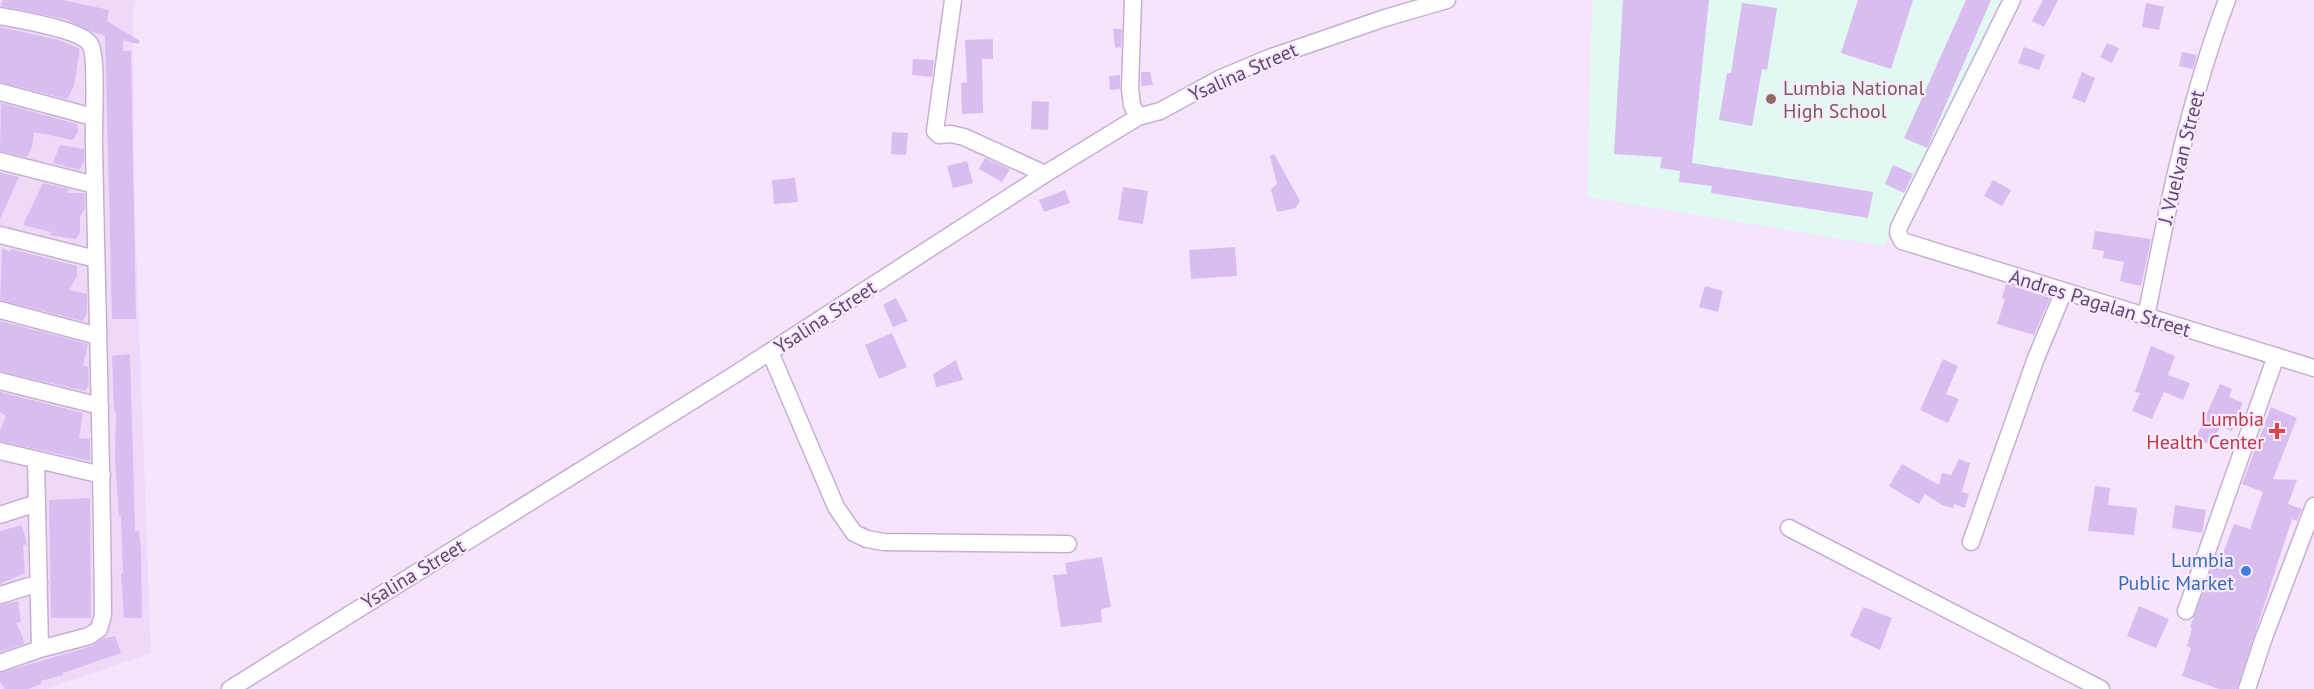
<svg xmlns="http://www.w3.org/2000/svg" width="2314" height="689" font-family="'PT Sans',sans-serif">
	<rect width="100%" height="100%" fill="#f6e4fc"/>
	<!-- residential -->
	<path fill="#efd9f8" d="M 0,0 L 136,0 L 133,12 L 134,189 L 151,653 L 46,689 L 0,689 Z"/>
	<!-- education -->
	<path fill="#e1f8f3" d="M 1592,0 L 2000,0 L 1884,246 L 1587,197 Z"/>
	<!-- building -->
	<path fill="#d9bcf0" d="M 3,0 L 63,0 L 109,10 L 107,21 L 140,41 L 138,44 L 123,40 L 123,51 L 131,51 L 136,319 L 112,319 L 105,35 L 92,32 L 65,19 L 0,6 Z
		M 1623,0 L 1709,0 L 1692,163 L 1873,192 L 1868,218 L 1711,193 L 1712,186 L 1679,182 L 1680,171 L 1660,168 L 1662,157 L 1614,154 Z
		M 1858,0 L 1913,0 L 1891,69 L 1841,53 Z
		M 1966,0 L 1991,0 L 1927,148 L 1904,138 Z
		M 2043,0 L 2058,0 L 2044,27 L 2032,21 Z
		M 1742,3 L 1777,8 L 1767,70 L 1762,69 L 1752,126 L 1719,120 L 1727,73 L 1731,73 Z
		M 2146,3 L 2164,7 L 2159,30 L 2142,27 Z
		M 0,27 L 59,40 L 80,49 L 74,86 L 67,99 L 0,82 Z
		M 1113,29 L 1122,29 L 1121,47 L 1115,48 Z
		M 993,39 L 993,59 L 982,59 L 983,113 L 962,114 L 961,83 L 967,82 L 965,40 Z
		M 2107,43 L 2119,48 L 2112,63 L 2100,57 Z
		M 2024,47 L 2045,55 L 2039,70 L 2018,63 Z
		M 2182,52 L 2197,55 L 2193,69 L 2179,66 Z
		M 913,59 L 934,60 L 932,77 L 912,75 Z
		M 1141,72 L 1150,72 L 1153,85 L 1141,86 Z
		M 2082,72 L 2095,78 L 2085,103 L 2072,98 Z
		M 1120,75 L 1120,89 L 1110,90 L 1109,76 Z
		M 1032,101 L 1049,102 L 1048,130 L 1031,129 Z
		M 1,103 L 77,124 L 78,132 L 73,140 L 34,132 L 32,147 L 27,157 L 0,151 Z
		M 892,132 L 908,133 L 906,155 L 891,154 Z
		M 60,145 L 84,149 L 84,161 L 79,170 L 53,163 Z
		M 1274,154 L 1300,201 L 1296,208 L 1277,212 L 1271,189 L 1277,184 L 1270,156 Z
		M 985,158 L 1010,169 L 1002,182 L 979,169 Z
		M 967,161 L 973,183 L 953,188 L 947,166 Z
		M 1893,165 L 1913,174 L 1904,193 L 1885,184 Z
		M 0,172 L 19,177 L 0,219 Z
		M 795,178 L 798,202 L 774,204 L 772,180 Z
		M 1993,180 L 2011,190 L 2002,206 L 1984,196 Z
		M 43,183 L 69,189 L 67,193 L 84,193 L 85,208 L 80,217 L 80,232 L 76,239 L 49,235 L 51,232 L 23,225 Z
		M 1123,187 L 1148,191 L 1143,224 L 1118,220 Z
		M 1065,190 L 1070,203 L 1044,212 L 1039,200 Z
		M 2095,231 L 2151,239 L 2141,286 L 2120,281 L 2124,262 L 2103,258 L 2104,251 L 2092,249 Z
		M 1235,247 L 1237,276 L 1191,279 L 1189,250 Z
		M 2,248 L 10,252 L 11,249 L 77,266 L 77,276 L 69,290 L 87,294 L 87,313 L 83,321 L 0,300 Z
		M 2006,284 L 2050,298 L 2034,335 L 1997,324 L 2005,299 L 2002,298 Z
		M 1705,286 L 1723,291 L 1718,312 L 1699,307 Z
		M 896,298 L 908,321 L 893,327 L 883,305 Z
		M 0,321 L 88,344 L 83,366 L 88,367 L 89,385 L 85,391 L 0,371 Z
		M 892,333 L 907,367 L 879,379 L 865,345 Z
		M 2151,346 L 2175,356 L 2168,375 L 2190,383 L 2183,400 L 2164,392 L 2152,419 L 2132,411 L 2140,393 L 2135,392 Z
		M 130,354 L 134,494 L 135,531 L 139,531 L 141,550 L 142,618 L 124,618 L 121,573 L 123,573 L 121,516 L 119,516 L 115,460 L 116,413 L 115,409 L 114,413 L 112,356 Z
		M 1943,359 L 1958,366 L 1946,394 L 1959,399 L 1948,423 L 1920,410 Z
		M 956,360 L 963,380 L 936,387 L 933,374 Z
		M 2220,384 L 2232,389 L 2229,397 L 2243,403 L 2232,431 L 2221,426 L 2210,445 L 2196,438 Z
		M 0,392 L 83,413 L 79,438 L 90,439 L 90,461 L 0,441 L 0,430 L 6,416 L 0,412 Z
		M 2271,407 L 2297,418 L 2273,479 L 2297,480 L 2288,504 L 2302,509 L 2297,521 L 2292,519 L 2237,689 L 2219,689 L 2182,676 L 2191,648 L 2187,646 L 2192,628 L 2190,627 L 2217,554 L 2222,556 L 2234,524 L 2250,529 L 2263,492 L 2242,484 Z
		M 1959,459 L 1970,463 L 1962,492 L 1969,494 L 1965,508 L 1954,504 L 1953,508 L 1942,505 L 1925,494 L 1919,504 L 1889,486 L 1902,464 L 1939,485 L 1942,473 L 1951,475 Z
		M 2095,486 L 2110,488 L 2108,505 L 2137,508 L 2134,535 L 2088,531 Z
		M 90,498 L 91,618 L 51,618 L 49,500 Z
		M 2175,505 L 2206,510 L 2202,533 L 2172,528 Z
		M 22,525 L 27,544 L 23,546 L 25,573 L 0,584 L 0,531 Z
		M 1102,557 L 1111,607 L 1101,609 L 1102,622 L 1061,627 L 1053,575 L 1067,574 L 1065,563 Z
		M 18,601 L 21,622 L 16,623 L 23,638 L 24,644 L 0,652 L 0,605 Z
		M 2139,606 L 2169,619 L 2156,648 L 2127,636 Z
		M 1863,607 L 1892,618 L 1880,650 L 1850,636 Z
		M 115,636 L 121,653 L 63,673 L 63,675 L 41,681 L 41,684 L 28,689 L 5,689 L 0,682 L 0,673 L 92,646 L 104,638 Z"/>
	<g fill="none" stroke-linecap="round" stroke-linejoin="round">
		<defs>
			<path id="minor" d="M 953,0 L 935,131 L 939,135 L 951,134 L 964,137 L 1045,174
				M 1133,0 L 1130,89 L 1132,105 L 1138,117
				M 2012,0 L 1899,227 L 1898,233 L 1902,241 L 2314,368
				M 0,16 C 19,20 80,29 90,44 C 98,57 93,127 94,147 C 97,303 102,459 103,615 L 99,629 L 89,636 L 40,649 L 0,663
				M 0,92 L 93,117
				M 0,161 L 95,185
				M 0,235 L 96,259
				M 0,310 L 98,336
				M 2146,317 C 2167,210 2188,103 2227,0
				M 770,352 L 836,507 L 854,533 L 867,539 L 884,542 L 1068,544
				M 0,381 L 100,406
				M 0,451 L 102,475
				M 36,460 L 40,649
				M 0,515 L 37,503
				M 1789,528 L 2101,689
				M 1971,542 L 2036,358 L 2064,291
				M 0,595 L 39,583
				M 2186,611 L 2276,356
				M 230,689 L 734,375 L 1045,174 L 1138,117 L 1160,111 L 1219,79 L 1269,58 L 1385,18 L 1447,0
				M 2247,689 L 2263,640 L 2314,506"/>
		</defs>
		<!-- minor casing -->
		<use href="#minor" stroke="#c5b0d1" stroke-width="19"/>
		<!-- minor -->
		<use href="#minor" stroke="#fff" stroke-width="16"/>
	</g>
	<!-- markers -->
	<circle fill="#8d6e63" stroke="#faeaff" stroke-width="2" cx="1771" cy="99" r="6"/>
	<path fill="#e0444e" stroke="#faeaff" stroke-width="2" d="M2274 422h6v6h6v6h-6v6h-6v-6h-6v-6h6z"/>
	<circle fill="#3f7fe0" stroke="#faeaff" stroke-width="2" cx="2246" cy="571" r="6"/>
	<g text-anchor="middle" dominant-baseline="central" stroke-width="4.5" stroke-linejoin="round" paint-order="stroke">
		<!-- street labels -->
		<g font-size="20" fill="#604a73" stroke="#faeaff">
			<text transform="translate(1243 72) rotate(-24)">Ysalina Street</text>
			<text transform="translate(2181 157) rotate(-76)">J. Vuelvan Street</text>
			<text transform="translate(2100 303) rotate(17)">Andres Pagalan Street</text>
			<text transform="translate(825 317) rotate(-33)">Ysalina Street</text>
			<text transform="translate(413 574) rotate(-31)">Ysalina Street</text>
		</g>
		<!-- education labels -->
		<g font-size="20" fill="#785e54" stroke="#faeaff" text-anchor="start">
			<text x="1783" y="88">Lumbia National<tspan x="1783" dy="23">High School</tspan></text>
		</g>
		<!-- health labels -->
		<g font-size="20" fill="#be3a42" stroke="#faeaff" text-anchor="end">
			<text x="2264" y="419">Lumbia<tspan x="2264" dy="23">Health Center</tspan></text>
		</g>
		<!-- shop labels -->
		<g font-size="20" fill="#366cbe" stroke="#faeaff" text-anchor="end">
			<text x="2234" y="560">Lumbia<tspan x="2234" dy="23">Public Market</tspan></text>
		</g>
	</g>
</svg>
